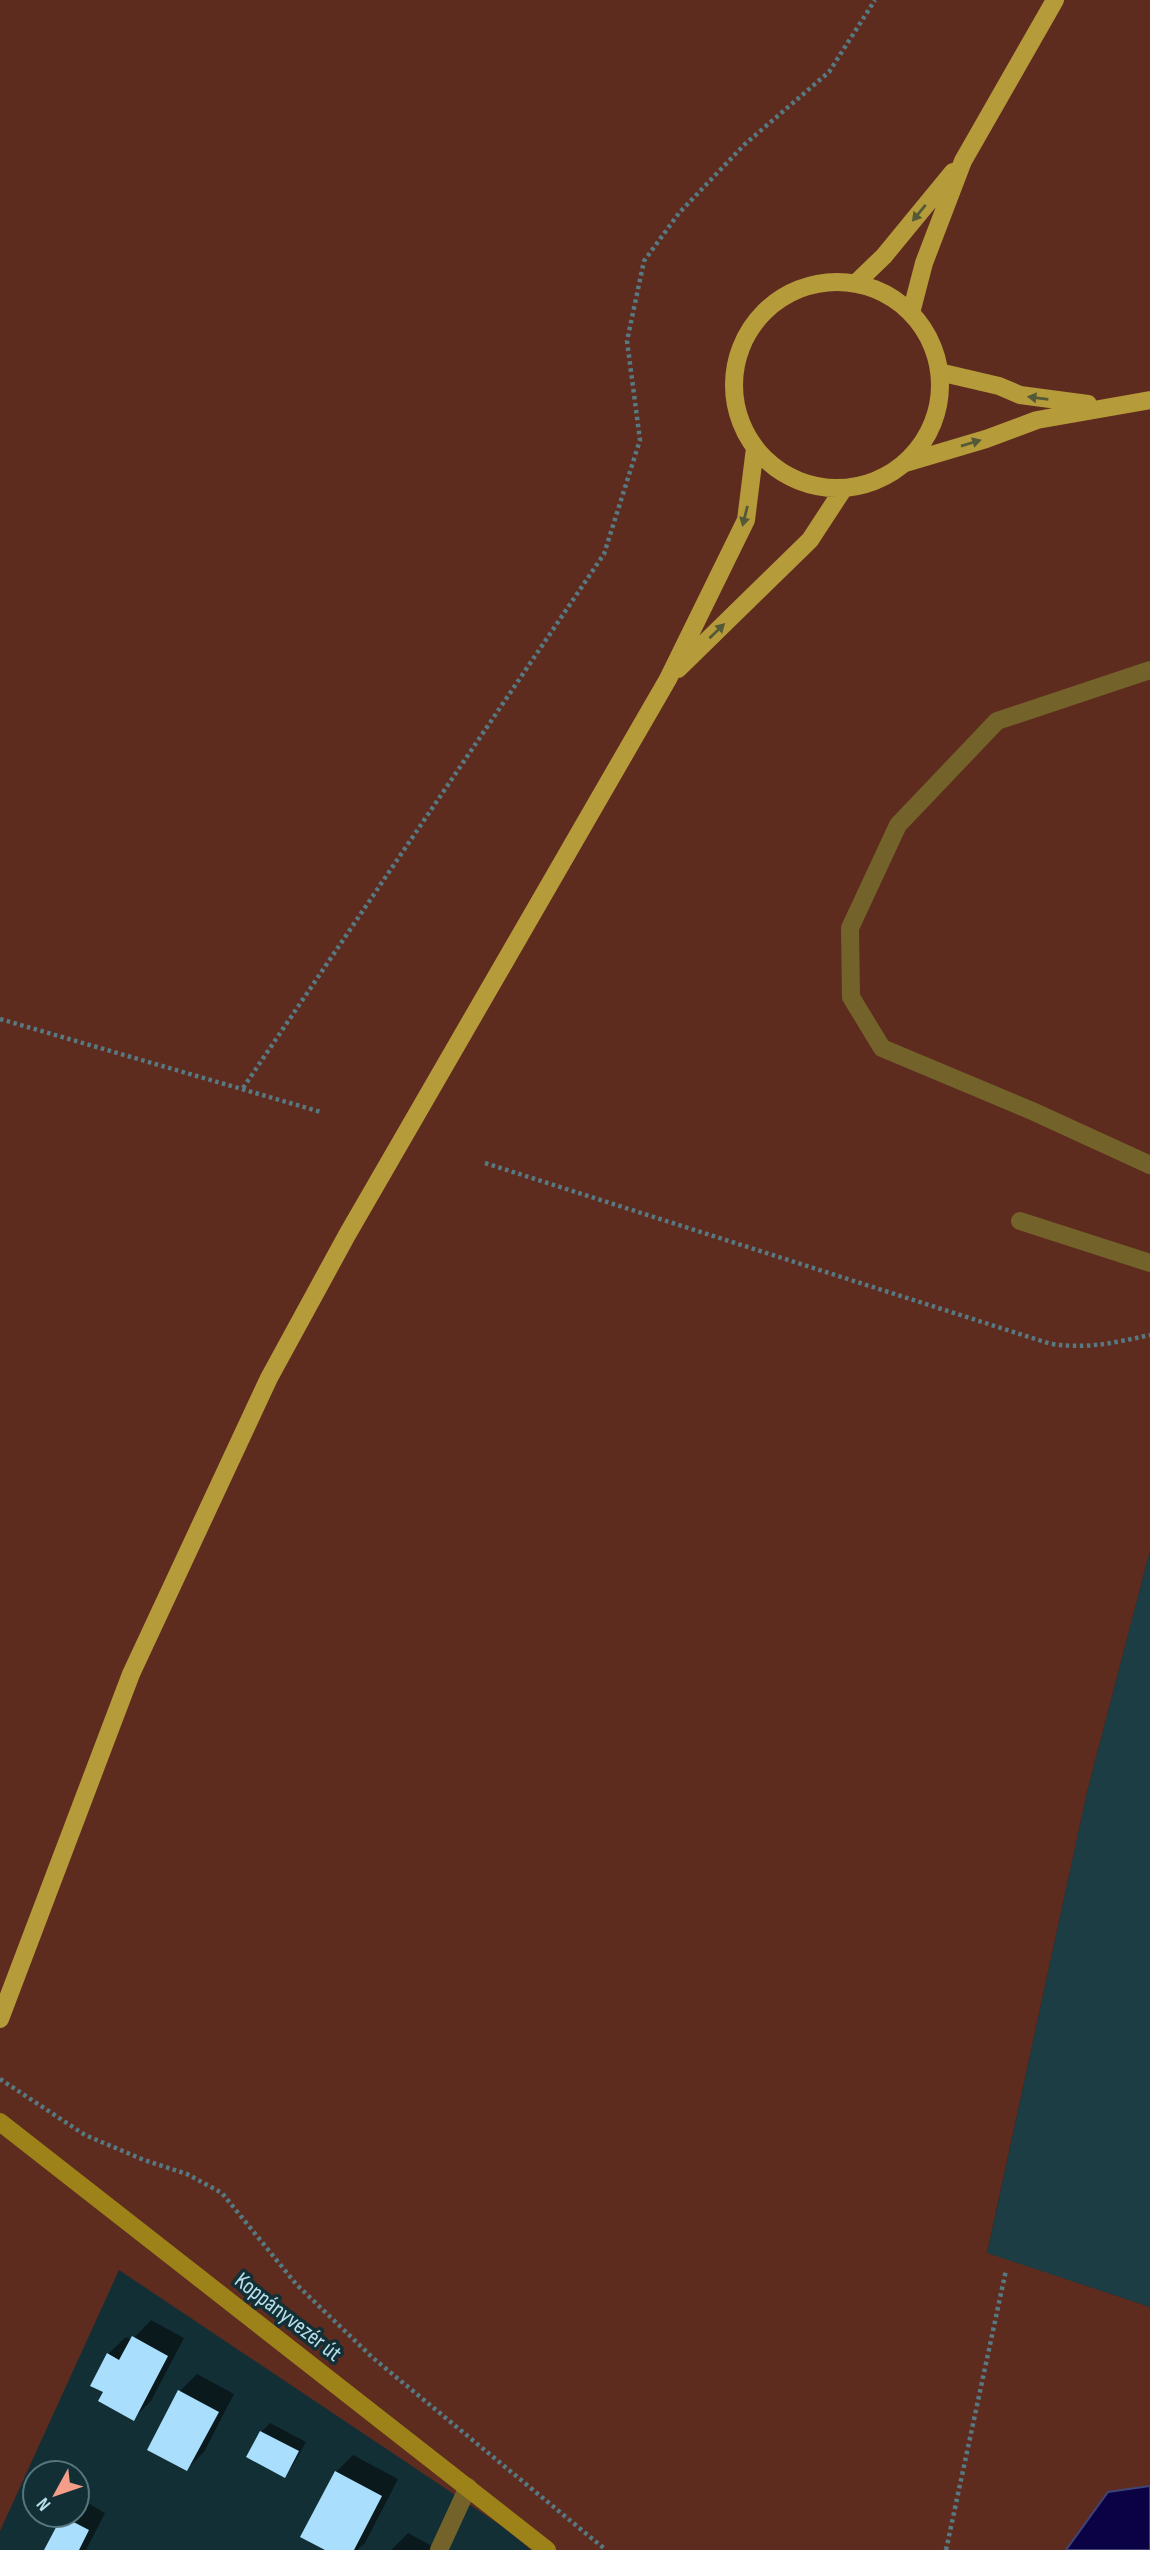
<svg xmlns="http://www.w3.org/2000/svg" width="1150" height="2550" font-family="'Sofia Sans Condensed',sans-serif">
	<rect width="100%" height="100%" fill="#132f36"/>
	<!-- built -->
	<path fill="#1c3d44" d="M 1150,1550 L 1150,2307 L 987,2254 L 1087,1792 Z"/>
	<!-- green -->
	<path fill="#5e2b1f" d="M 0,0 L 1150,0 L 1150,1550 L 1087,1792 L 987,2253 L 1150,2307 L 1150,2550 L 531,2550 L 503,2527 L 119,2270 L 0,2531 Z"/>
	<!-- water -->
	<path fill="#0b0145" stroke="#3f4476" stroke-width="2" d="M 1150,2486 L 1150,2550 L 1066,2550 L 1108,2492 Z"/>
	<!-- shadow -->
	<path fill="#0007" d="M 151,2320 L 184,2338 L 151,2401 L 134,2418 L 105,2391 L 92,2385 L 108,2354 L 126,2337 L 132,2340 Z
		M 197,2374 L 234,2394 L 204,2452 L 187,2469 L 180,2391 Z
		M 270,2423 L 306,2442 L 292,2467 L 284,2475 L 248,2456 L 261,2432 Z
		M 353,2455 L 398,2479 L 365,2543 L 357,2550 L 329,2550 L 336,2472 Z
		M 81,2499 L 105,2513 L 86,2550 L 46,2550 L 64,2517 L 77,2515 L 77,2503 Z
		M 408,2533 L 432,2546 L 430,2550 L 391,2550 Z"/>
	<!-- building -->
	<path fill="#a9defc" d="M 132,2336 L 168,2356 L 134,2421 L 98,2401 L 103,2392 L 90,2386 L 107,2353 L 119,2360 Z
		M 178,2390 L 219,2412 L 187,2471 L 147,2450 Z
		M 260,2431 L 299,2451 L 285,2478 L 246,2457 Z
		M 335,2471 L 382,2496 L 354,2550 L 325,2550 L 300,2537 Z
		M 62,2516 L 89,2530 L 79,2550 L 44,2550 Z"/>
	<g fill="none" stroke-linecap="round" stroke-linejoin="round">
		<!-- path -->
		<path stroke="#577981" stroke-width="4.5" stroke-dasharray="3.5 3.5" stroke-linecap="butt" d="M 0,1019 L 321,1112
			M 243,1088 L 604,554 L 640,440 L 627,341 L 644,261 L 679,213 L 745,144 L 829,72 L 875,0
			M 485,1163 L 1051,1344 C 1090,1349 1112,1343 1150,1335
			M 0,2079 L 85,2135 L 144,2160 L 187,2174 L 222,2193 L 296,2284 L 373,2358 L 606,2550
			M 946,2550 L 1006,2270"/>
		<!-- lane -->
		<path stroke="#73632a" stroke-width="18" d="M 1150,670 L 997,721 L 898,825 L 850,928 L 851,997 L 882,1048 L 1030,1110 L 1150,1165"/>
		<!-- street -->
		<path stroke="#73632a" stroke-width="18" d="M 1020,1221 L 1150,1263
			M 439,2550 L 468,2487"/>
		<!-- secondary -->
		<path stroke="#9c8218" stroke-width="18" d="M 0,2122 L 547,2550"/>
		<!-- primary -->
		<path stroke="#b59b3a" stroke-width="18" d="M734 385a103 103 0 1 1 206 0a103 103 0 1 1-206 0Z
			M 856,283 L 884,256 L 953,172
			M 911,313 L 924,263 L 963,161 L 1055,0
			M 939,372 L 999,386 L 1020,395 L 1088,404
			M 905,463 L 986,439 L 1037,420 L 1150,400
			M 678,669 L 810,540 L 844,488
			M 0,2019 L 131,1674 L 269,1378 L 347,1235 L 668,679 L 746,520 L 755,448"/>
	</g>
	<!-- one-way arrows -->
	<defs><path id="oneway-solid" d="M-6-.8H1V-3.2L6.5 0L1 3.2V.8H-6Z" transform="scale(1.75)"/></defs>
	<g fill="#545a38">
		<use href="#oneway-solid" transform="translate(919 213) rotate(129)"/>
		<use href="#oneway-solid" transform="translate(1038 398) rotate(-173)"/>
		<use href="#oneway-solid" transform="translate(971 443) rotate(-17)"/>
		<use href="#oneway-solid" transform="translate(745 516) rotate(104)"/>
		<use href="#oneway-solid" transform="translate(717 631) rotate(-44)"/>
	</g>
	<g text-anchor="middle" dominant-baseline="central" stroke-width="7" stroke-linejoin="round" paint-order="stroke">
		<!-- street labels -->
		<g font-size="23" fill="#b7e0ea" stroke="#132f36">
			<text transform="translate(288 2317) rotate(38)">Koppányvezér út</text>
		</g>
	</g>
	<!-- north arrow -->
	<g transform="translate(56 2494) rotate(230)"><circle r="33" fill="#132f36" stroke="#55767e" stroke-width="2"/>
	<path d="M0-5L12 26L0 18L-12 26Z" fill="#f49e89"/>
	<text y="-10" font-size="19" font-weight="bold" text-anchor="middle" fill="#b7e0ea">N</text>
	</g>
</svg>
